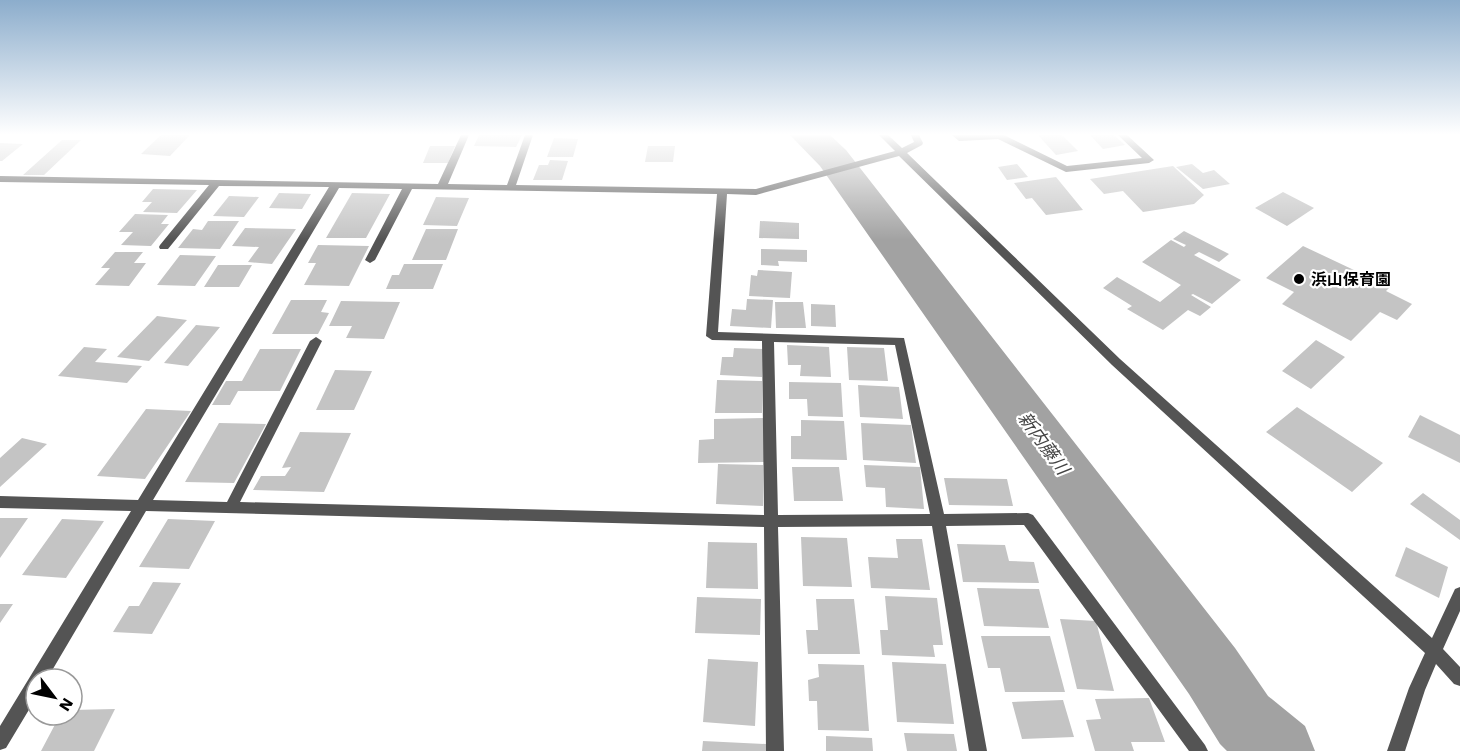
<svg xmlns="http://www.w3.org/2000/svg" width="1460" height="751" font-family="'Work Sans','Noto Sans JP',sans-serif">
	<rect width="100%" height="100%" fill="#fff"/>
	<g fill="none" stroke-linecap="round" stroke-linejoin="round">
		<!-- river -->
		<path fill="#a2a2a2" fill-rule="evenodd" d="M 790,135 L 830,135 L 846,150 L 1235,648 L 1268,696 L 1305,726 L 1315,751 L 1227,751 L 1220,744 L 1189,694 L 820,166 Z"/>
	</g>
	<!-- building -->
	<path fill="#c4c4c4" d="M 161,135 L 190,135 L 170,156 L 141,154 Z
		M 479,135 L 522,135 L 516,147 L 474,146 Z
		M 1038,135 L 1062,135 L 1078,151 L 1056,155 Z
		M 1090,135 L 1114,135 L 1125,145 L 1103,149 Z
		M 554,138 L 578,139 L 573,157 L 547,157 Z
		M 62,140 L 81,140 L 44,175 L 23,175 Z
		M 0,143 L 23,144 L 2,161 L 0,161 Z
		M 430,146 L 455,146 L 448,163 L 423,163 Z
		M 648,146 L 675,146 L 673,162 L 645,162 Z
		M 550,160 L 568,161 L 562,180 L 533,180 L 539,165 L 548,165 Z
		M 1017,164 L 1028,177 L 1007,180 L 998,167 Z
		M 1192,164 L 1203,173 L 1214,170 L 1230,184 L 1203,189 L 1176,167 Z
		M 1173,166 L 1204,195 L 1194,204 L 1143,212 L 1123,191 L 1104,194 L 1090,179 Z
		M 1056,177 L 1083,210 L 1046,215 L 1032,198 L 1026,199 L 1014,183 Z
		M 153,189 L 197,190 L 177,213 L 143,212 L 152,202 L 142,202 Z
		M 1283,192 L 1314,208 L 1287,226 L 1255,208 Z
		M 279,193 L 311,194 L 302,209 L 269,208 Z
		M 352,193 L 390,194 L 366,238 L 326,238 Z
		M 229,196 L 259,197 L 244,217 L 213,216 Z
		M 436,197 L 469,198 L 457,226 L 423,225 Z
		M 135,214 L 168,215 L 161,224 L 169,224 L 151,246 L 121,245 L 133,232 L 119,232 Z
		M 208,221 L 239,221 L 220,249 L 178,248 L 193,229 L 202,230 Z
		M 760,221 L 799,223 L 799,239 L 759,238 Z
		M 245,228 L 296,229 L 272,264 L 248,262 L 259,247 L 232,246 Z
		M 426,229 L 458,229 L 446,260 L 412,260 Z
		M 1184,231 L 1229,254 L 1219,262 L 1199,252 L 1194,255 L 1241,280 L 1212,304 L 1193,294 L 1191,295 L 1211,307 L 1200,316 L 1188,310 L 1163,330 L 1127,309 L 1132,306 L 1103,288 L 1117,277 L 1160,302 L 1181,285 L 1142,262 L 1171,240 L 1184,247 L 1186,245 L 1173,239 Z
		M 318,245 L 369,246 L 349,286 L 304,285 L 316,263 L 308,263 Z
		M 1303,246 L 1390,287 L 1386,291 L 1412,304 L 1397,320 L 1380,312 L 1351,341 L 1282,304 L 1294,292 L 1266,278 Z
		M 761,249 L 807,250 L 807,262 L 778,261 L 779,266 L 761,265 Z
		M 115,252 L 143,252 L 134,263 L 146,263 L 129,286 L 95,285 L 110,268 L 101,268 Z
		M 180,255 L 216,256 L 195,286 L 157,285 Z
		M 404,264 L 443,264 L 433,289 L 386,289 L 392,275 L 399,275 Z
		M 218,265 L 252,265 L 239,287 L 204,287 Z
		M 758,270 L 792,272 L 790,298 L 749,296 L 751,275 L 757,276 Z
		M 747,299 L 773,300 L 771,328 L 730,326 L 732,309 L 746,310 Z
		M 291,300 L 327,300 L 321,312 L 329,313 L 318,334 L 272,334 Z
		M 341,301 L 400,302 L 384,339 L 346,338 L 352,326 L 329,326 Z
		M 775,302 L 803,302 L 806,328 L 776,328 Z
		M 811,304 L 835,305 L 836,327 L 811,326 Z
		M 157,316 L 187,320 L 149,361 L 117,357 Z
		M 196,325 L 220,327 L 188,366 L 164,363 Z
		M 1316,340 L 1345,357 L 1311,389 L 1282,371 Z
		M 787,345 L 829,347 L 831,377 L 800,376 L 801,365 L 788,365 Z
		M 84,347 L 107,349 L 95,362 L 142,366 L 127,383 L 58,376 Z
		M 847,347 L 884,348 L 888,381 L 849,380 Z
		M 734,348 L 763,349 L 762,377 L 720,375 L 722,357 L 733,357 Z
		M 260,349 L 301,349 L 280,391 L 238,391 L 230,405 L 212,405 L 226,381 L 242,381 Z
		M 335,370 L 372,371 L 354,410 L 316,410 Z
		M 717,380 L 762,381 L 762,413 L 715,413 Z
		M 789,382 L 841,383 L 843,417 L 808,416 L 807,399 L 789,399 Z
		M 858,385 L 899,387 L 903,419 L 860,417 Z
		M 1297,407 L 1383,463 L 1352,492 L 1266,432 Z
		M 146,409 L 191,411 L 145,479 L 97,476 Z
		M 1420,415 L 1460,435 L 1460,463 L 1408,437 Z
		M 764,418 L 766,462 L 698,463 L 699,440 L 714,439 L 714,419 Z
		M 801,420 L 844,421 L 847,460 L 791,459 L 791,436 L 801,436 Z
		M 219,423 L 266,424 L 234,483 L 185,482 Z
		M 861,423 L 911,425 L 916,463 L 863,460 Z
		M 300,432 L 351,433 L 324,492 L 253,490 L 261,476 L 285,476 L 291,467 L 282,468 Z
		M 22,438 L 47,444 L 0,487 L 0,458 Z
		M 718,464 L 763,465 L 763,506 L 716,504 Z
		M 864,465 L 920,467 L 924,509 L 886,507 L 885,488 L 866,487 Z
		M 792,467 L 839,467 L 843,501 L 794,501 Z
		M 944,478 L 1007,479 L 1013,506 L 949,505 Z
		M 1423,493 L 1460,520 L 1460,540 L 1410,504 Z
		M 0,518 L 28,518 L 0,558 Z
		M 62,519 L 104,521 L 66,578 L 22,575 Z
		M 168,519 L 215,521 L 189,569 L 139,567 Z
		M 801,537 L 847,538 L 852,587 L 803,586 Z
		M 896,539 L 922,539 L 930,590 L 871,588 L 868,557 L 898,558 Z
		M 708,542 L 757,543 L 758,589 L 706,588 Z
		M 957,544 L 1005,545 L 1009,561 L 1034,562 L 1039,583 L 963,582 Z
		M 1406,547 L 1448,567 L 1439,598 L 1395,576 Z
		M 153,582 L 181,583 L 152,634 L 113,632 L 129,606 L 139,606 Z
		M 977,588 L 1039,589 L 1049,628 L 984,626 Z
		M 885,596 L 937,598 L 943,645 L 933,645 L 935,657 L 882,655 L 880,630 L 888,630 Z
		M 697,597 L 761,599 L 760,635 L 695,633 Z
		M 816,599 L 854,599 L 860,654 L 808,654 L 806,630 L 818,630 Z
		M 0,604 L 13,604 L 0,623 Z
		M 1060,619 L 1096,621 L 1114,691 L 1077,689 Z
		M 981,636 L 1050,636 L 1065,692 L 1005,692 L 1000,668 L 988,668 Z
		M 708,659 L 758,662 L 755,726 L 703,722 Z
		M 892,662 L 946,664 L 954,724 L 897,722 Z
		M 818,664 L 864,665 L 869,731 L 818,730 L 817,701 L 809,701 L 808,680 L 819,677 Z
		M 1149,698 L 1165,742 L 1131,742 L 1134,751 L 1095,751 L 1086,720 L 1101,719 L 1095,699 Z
		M 1063,700 L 1074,737 L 1022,739 L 1012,702 Z
		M 115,709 L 94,751 L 41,751 L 60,715 L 72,715 L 72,710 Z
		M 904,733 L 954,734 L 957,751 L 907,751 Z
		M 826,736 L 872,738 L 873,751 L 826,751 Z
		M 703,741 L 766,744 L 766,751 L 702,751 Z"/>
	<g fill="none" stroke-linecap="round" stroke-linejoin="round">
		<!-- street -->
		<path fill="#545454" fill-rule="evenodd" d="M 461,135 L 469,135 L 448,184 L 507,185 L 525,135 L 533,135 L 516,185 L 756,189 L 895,151 L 879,135 L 888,135 L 902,148 L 914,142 L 911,135 L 919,135 L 923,143 L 922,145 L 907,153 L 1120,359 L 1432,638 L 1455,589 L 1460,587 L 1460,611 L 1443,649 L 1460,667 L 1460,686 L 1454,684 L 1436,664 L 1425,690 L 1405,751 L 1387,751 L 1409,688 L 1425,653 L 1112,365 L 899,156 L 756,195 L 727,194 L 718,332 L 904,338 L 944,514 L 1028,513 L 1033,515 L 1205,745 L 1208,751 L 1189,751 L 1024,525 L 946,526 L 987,751 L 969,751 L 932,526 L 778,527 L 784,751 L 766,751 L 764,527 L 146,511 L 47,679 L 36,679 L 36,698 L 6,748 L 0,750 L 0,726 L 131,511 L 0,508 L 0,496 L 138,500 L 329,187 L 219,186 L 168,249 L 160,249 L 159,247 L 160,245 L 209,185 L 0,182 L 0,176 L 438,184 ZM 339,188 L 402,189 L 365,260 L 370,263 L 375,260 L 412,189 L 717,194 L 706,336 L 712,340 L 762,341 L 764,515 L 240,502 L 322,341 L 316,337 L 310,341 L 227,502 L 153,500 ZM 774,342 L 895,345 L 930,514 L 778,515 Z
			M 952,135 L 1004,135 L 1067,166 L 1142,158 L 1118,135 L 1127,135 L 1154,160 L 1149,163 L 1066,172 L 998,139 L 959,141 Z"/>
	</g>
	<!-- sky -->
	<linearGradient id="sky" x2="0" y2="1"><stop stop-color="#8cadcc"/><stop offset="0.56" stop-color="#fff"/><stop offset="1" stop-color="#fff" stop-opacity="0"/></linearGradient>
	<rect width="1460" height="240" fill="url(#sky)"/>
	<!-- markers -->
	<circle fill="#000" stroke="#fff" stroke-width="2" cx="1299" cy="279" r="6"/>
	<g text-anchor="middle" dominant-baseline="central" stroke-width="4.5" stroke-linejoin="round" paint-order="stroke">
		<!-- poi labels -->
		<g font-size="16" font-weight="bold" fill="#000" stroke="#fff" text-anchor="start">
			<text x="1311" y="279">浜山保育園</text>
		</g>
		<!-- water labels -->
		<g font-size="18" font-style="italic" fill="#434343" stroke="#fff">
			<text transform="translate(1044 443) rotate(54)">新内藤川</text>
		</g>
	</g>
	<!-- north arrow -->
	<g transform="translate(54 697) rotate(122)"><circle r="28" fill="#ffffff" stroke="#999999" stroke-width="1.5"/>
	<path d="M0-4.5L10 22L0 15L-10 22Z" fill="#000000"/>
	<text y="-9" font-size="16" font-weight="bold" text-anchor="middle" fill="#000000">N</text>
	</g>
</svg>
